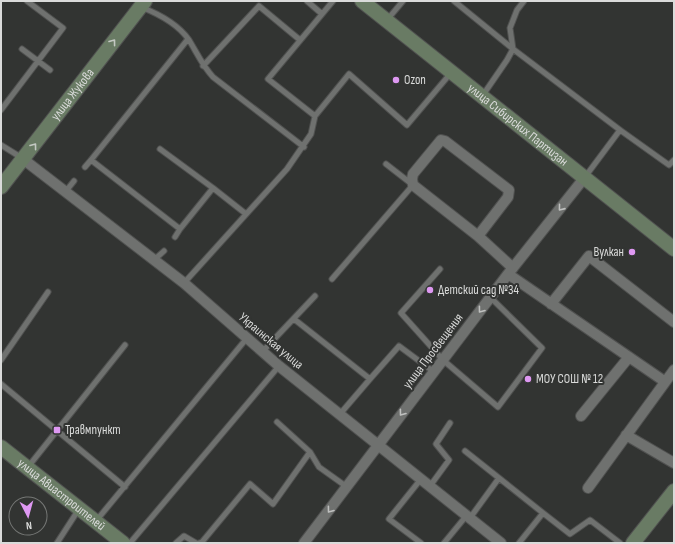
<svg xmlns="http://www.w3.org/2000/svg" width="675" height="544" font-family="'Sofia Sans Condensed',sans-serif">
	<rect width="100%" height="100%" fill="#323432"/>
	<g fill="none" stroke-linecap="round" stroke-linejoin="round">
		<defs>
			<path id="lane" d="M 307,1 L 322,14
				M 454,1 L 513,49 L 620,130
				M 141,7 C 159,14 178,24 189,40 C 197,53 202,65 213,77 L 304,147
				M 387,20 L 403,1
				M 188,39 L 91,160 L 180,229 L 213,188 L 246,214
				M 22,49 L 50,70
				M 203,66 L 259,6 L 300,40
				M 483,95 L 507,60 L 513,49 L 510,28 L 517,10 L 524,1
				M 1,110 L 63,28 L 27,1
				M 315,116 L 349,74 L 407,125 L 450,74
				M 1,145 L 22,158
				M 160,149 L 213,188
				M 85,167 L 91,160
				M 585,177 L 620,130 L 669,165 L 674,160
				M 66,191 L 74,181
				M 175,237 L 180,229
				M 154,260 L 164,251
				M 440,269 L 401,313 L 443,360 L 498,407 L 542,348 L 490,297
				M 332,279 L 413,185 L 386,164
				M 184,283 L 287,169 L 311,134 L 315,116 L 268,79 L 333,1
				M 294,319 L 370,379 L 340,414
				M 262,352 L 315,296
				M 1,360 L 48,292
				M 370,379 L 399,346 L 434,372
				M 1,384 L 125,487
				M 277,422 L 310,452 L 319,467 L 347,487
				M 465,451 L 543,513
				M 28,467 L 125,345
				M 421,479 L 389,519 L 421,543
				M 430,486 L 449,460 L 436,444 L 450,423
				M 470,518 L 499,478
				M 96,521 L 247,338
				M 57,543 L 79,509
				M 130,543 L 279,366
				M 176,543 L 184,536 L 196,543
				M 199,543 L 202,542 L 250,484 L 273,504 L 310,452
				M 444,543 L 467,515
				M 519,543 L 543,513 L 570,534 L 590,520 L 620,543"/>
			<path id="street" d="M 23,159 L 184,283 L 279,366 L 501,543
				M 478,236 L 508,197 L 509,190 L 445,141 L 441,140 L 413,174 L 412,179 L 413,185 L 478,236 L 513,268
				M 508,274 L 664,381
				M 551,304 L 589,256 L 674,322
				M 581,416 L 629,357
				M 626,435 L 674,463
				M 588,488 L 674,370
				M 304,543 L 508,274 L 585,177"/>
			<g id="secondary">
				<path id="s1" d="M 362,1 L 674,249"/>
				<path id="s2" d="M 1,187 L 145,1"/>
				<path id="s3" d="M 1,447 L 123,543"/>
				<path d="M 633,543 L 674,491"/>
			</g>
		</defs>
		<!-- lane casing -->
		<use href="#lane" stroke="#505150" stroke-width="7"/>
		<!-- street casing -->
		<use href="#street" stroke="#505150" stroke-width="12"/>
		<!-- secondary casing -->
		<use href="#secondary" stroke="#505150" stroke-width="16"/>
		<!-- lane -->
		<use href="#lane" stroke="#6f716f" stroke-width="5"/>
		<!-- street -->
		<use href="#street" stroke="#6f716f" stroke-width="10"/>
		<!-- secondary -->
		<use href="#secondary" stroke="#697b64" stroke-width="14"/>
	</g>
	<!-- one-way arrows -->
	<defs><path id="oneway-chevron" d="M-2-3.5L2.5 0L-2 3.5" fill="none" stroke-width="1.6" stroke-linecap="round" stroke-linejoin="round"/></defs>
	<g stroke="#c3c8c2">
		<use href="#oneway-chevron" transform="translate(113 42) rotate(-53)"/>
		<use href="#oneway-chevron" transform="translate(34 146) rotate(-53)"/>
	</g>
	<g stroke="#bfc0bf">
		<use href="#oneway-chevron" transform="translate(561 208) rotate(129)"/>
		<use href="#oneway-chevron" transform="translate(481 310) rotate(127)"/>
		<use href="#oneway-chevron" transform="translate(402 413) rotate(127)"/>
		<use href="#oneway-chevron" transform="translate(330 510) rotate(127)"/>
	</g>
	<!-- markers -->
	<g fill="#de98f2" stroke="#323432" stroke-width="1.5">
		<circle cx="396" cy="80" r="4"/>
		<circle cx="632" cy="252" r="4"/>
		<circle cx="430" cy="290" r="4"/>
		<circle cx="528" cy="379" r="4"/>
		<rect x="53" y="426" width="8" height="8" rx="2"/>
	</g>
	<g text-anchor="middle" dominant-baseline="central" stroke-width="4" stroke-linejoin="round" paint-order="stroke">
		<!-- poi labels -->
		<g font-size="13" fill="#dadbda" stroke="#323432" text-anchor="start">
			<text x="404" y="80">Ozon</text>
			<text x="624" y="252" text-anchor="end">Вулкан</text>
			<text x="438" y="290">Детский сад №34</text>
			<text x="536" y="379">МОУ СОШ № 12</text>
			<text x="65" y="430">Травмпункт</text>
		</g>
		<!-- street labels -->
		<g font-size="13" fill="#dadbda" stroke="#323432">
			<text stroke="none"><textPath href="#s2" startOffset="117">улица Жукова</textPath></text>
			<text stroke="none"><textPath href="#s1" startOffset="199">улица Сибирских Партизан</textPath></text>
			<text transform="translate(271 341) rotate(40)">Украинская улица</text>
			<text transform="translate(433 351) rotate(-53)">улица Просвещения</text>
			<text stroke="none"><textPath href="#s3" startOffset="77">улица Авиастроителей</textPath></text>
		</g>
	</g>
	<!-- border -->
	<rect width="675" height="544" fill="none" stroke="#dadbda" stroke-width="4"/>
	<!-- north arrow -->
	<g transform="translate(28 516) rotate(174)"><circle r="19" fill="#323432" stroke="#757775"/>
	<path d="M0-3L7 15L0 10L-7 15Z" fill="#de98f2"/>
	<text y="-6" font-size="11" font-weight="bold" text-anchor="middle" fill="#dadbda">N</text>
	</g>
</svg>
